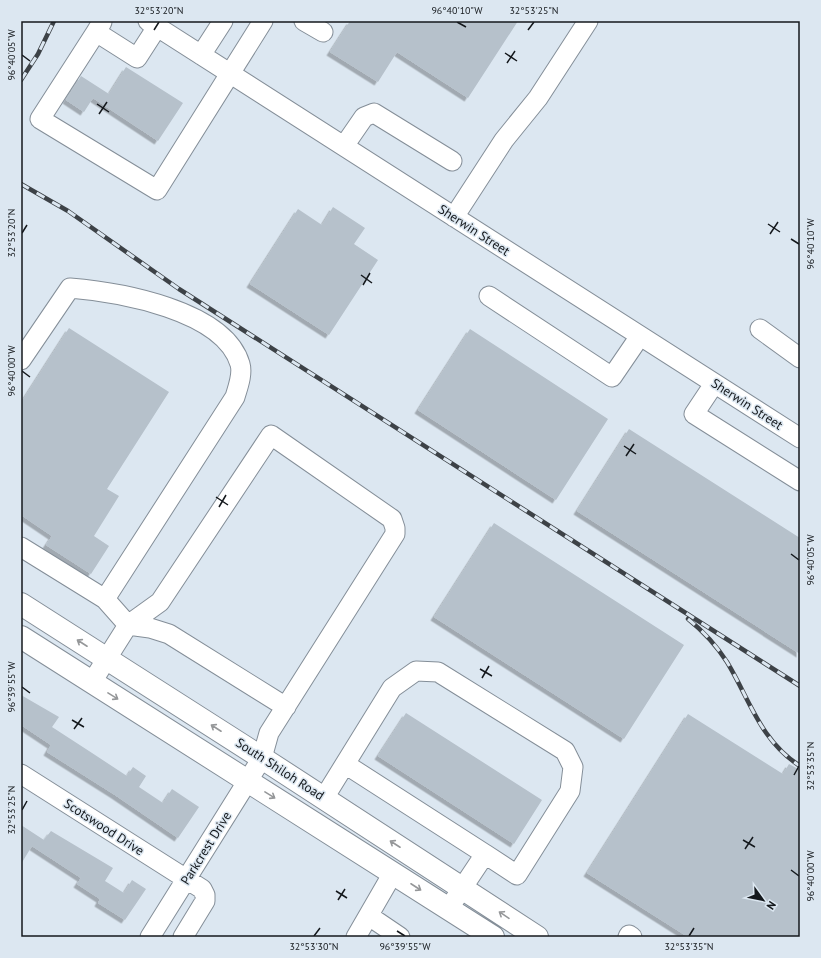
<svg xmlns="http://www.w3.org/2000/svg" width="821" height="958" font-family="'PT Sans',sans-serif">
	<defs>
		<filter id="shadow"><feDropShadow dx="-3.5" dy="3.5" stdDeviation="0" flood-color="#0004"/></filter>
	</defs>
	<rect width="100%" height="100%" fill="#dce7f1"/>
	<!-- building -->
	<path fill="#b6c1cb" filter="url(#shadow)" d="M 350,21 L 518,21 L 468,98 L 397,52 L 378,82 L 330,52 Z
		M 126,67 L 183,103 L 158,141 L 93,98 L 84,112 L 66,100 L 81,76 L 109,94 Z
		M 333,207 L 365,228 L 354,244 L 378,260 L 329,335 L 250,284 L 298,209 L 322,225 Z
		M 69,328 L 169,392 L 107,489 L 119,496 L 94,536 L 109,546 L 91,574 L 46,545 L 52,536 L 21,515 L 21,403 Z
		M 470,329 L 608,419 L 556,500 L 418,410 Z
		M 629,429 L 800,538 L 800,654 L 577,511 Z
		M 494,523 L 684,645 L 624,739 L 434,617 Z
		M 21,695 L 59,717 L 52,727 L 89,751 L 127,776 L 133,767 L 146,776 L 139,787 L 163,803 L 172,789 L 199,807 L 178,838 L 115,795 L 47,752 L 51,745 L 21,725 Z
		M 406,713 L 542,800 L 514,844 L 378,756 Z
		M 688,714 L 783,774 L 789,764 L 800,770 L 800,937 L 688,937 L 587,873 Z
		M 21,825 L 44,840 L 51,831 L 113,868 L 105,881 L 124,893 L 132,880 L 146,889 L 125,920 L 98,903 L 100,899 L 77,884 L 81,878 L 32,846 L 21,864 Z"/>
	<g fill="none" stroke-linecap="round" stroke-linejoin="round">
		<defs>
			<path id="minor" d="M 148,21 L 800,438
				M 304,21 L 323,32
				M 102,22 L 96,32 L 137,58 L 157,27
				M 96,32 L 40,119 L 157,190 L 263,21
				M 201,55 L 223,21
				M 344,146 L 364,117 L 374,113 L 452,161
				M 454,217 L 504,140 L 538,98 L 588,21
				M 489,296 L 612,377 L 640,336
				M 760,329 L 800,358
				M 21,360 L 70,288 C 119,292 224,310 240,364 C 243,374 238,387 235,397 L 105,599
				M 714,384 L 694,414 L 800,481
				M 21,547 L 105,599 L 128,625 L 150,628 L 169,634 L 286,707
				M 92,682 L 128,625 L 160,602 L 271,435 L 392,519 L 395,528 L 395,534 L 269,733 L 262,758 L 150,937
				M 345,764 L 392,688 L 416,671 L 438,672 L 565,751 L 573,767 L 570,791 L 517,875 L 485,854
				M 21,774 L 202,889 L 205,895 L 205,901 L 183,937
				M 324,798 L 345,764 L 485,854 L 449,908
				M 369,916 L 400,937
				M 356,937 L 393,873
				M 628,937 L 629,935 L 632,937"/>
			<path id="major" d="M 21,604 L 262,758 L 537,937
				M 21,637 L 493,937"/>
		</defs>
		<!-- minor casing -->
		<use href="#minor" stroke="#848e98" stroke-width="21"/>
		<!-- major casing -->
		<use href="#major" stroke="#848e98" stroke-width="24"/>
		<!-- minor -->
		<use href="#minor" stroke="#fff" stroke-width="19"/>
		<!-- major -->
		<use href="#major" stroke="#fff" stroke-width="22"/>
		<defs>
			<path id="rail" d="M 21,80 L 38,54 L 54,21
				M 21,184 L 68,211 L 179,289 L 800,686
				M 688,619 C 703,631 716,645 727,662 C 750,700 760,740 800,766"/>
		</defs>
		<!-- rail casing -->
		<use href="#rail" stroke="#3d4247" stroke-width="4.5"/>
		<!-- rail -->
		<use href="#rail" stroke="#dce7f1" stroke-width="3" stroke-dasharray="9" stroke-linecap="butt"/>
	</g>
	<!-- one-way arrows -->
	<defs><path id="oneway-shaft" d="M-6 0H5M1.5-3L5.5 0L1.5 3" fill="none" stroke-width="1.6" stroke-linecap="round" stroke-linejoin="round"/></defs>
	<g stroke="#959799">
		<use href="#oneway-shaft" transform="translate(82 643) rotate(-147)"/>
		<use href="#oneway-shaft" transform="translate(113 696) rotate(32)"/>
		<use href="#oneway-shaft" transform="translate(216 728) rotate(-147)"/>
		<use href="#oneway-shaft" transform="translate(270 795) rotate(32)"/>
		<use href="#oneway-shaft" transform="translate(395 844) rotate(-147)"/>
		<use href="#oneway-shaft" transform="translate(416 887) rotate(33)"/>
		<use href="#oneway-shaft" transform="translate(504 915) rotate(-146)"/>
	</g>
	<!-- ticks -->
	<path fill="none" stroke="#14181c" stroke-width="1.5" d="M 457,22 L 466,27M 154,30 L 159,22M 528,30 L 534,22M 505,53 L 517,61M 22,55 L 30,61M 507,63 L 515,51M 97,104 L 109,112M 99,114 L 107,102M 768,224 L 780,232M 22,233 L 27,225M 770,234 L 778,222M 791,239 L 799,244M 361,275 L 372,283M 363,285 L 370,273M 22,371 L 30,377M 624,446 L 636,454M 626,456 L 634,444M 216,497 L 228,505M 219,507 L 226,495M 791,554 L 799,560M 480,669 L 492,676M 482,678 L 489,666M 22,687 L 30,693M 72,720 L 84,727M 74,729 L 82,718M 794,775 L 799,766M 22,810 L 27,801M 743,840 L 755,847M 745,849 L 753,837M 791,870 L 799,876M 336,891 L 347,898M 338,900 L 345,889M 397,931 L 405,936M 314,936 L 320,928M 689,936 L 694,928"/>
	<g text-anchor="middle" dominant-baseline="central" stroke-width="3" stroke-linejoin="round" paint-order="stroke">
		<!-- street labels -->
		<g font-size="13" fill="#14181c" stroke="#dce7f1">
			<text transform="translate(474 230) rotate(33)">Sherwin Street</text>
			<text transform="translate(747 404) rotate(33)">Sherwin Street</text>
			<text transform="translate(280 769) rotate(33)">South Shiloh Road</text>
			<text transform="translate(104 827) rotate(33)">Scotswood Drive</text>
			<text transform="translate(206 848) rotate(-58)">Parkcrest Drive</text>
		</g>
	</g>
	<!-- border -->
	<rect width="821" height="958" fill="none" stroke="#dce7f1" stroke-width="44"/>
	<!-- north arrow -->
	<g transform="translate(763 900) rotate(123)" stroke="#dce7f1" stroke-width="3" paint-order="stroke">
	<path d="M0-3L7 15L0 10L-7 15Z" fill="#14181c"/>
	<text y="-6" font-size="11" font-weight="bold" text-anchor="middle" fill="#14181c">N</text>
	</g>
	<rect x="22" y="22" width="777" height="914" fill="none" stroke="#14181c" stroke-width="1.5"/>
	<g font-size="10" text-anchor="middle" fill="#14181c">
		<text x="159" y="14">32°53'20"N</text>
		<text x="457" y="14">96°40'10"W</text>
		<text x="534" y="14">32°53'25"N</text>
		<text transform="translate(11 55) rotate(-90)" y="4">96°40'05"W</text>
		<text transform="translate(11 233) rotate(-90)" y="4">32°53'20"N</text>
		<text transform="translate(810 244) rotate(-90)" y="4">96°40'10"W</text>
		<text transform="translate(11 371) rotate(-90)" y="4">96°40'00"W</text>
		<text transform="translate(810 560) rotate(-90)" y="4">96°40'05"W</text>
		<text transform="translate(11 687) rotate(-90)" y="4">96°39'55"W</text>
		<text transform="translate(810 766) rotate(-90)" y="4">32°53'35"N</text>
		<text transform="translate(11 810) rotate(-90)" y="4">32°53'25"N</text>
		<text transform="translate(810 876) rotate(-90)" y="4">96°40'00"W</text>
		<text x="314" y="950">32°53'30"N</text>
		<text x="405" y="950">96°39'55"W</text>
		<text x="689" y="950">32°53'35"N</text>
	</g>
</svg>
